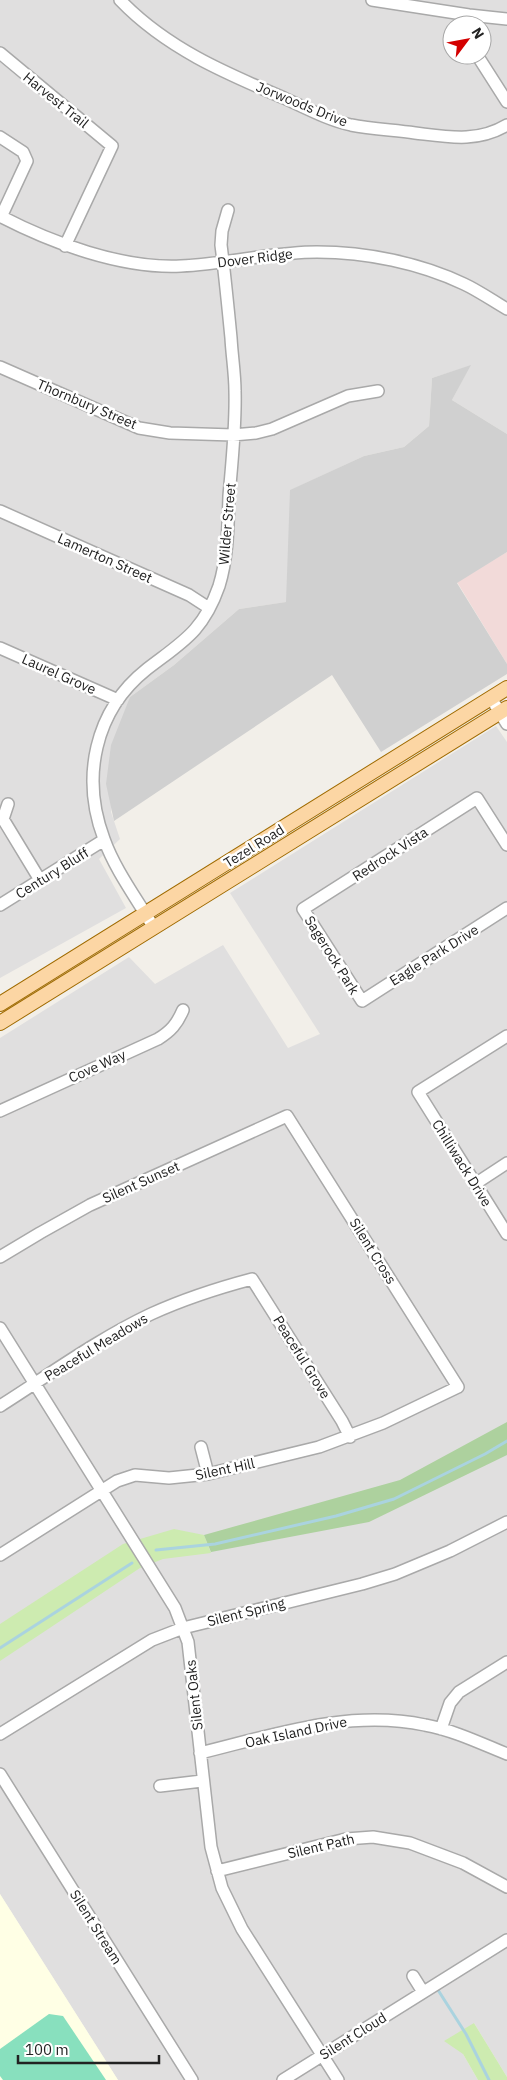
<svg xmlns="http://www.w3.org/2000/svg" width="507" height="2080" font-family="'IBM Plex Sans',sans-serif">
	<rect width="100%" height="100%" fill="#f2efe9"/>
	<!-- residential -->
	<path fill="#e0dfdf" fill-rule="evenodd" d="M 0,0 L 507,0 L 507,434 L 452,400 L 470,366 L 432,378 L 429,426 L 404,447 L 364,456 L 291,490 L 287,602 L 239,609 L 174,665 L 130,697 L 111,812 L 120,839 L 99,859 L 126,908 L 0,978 ZM 452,25 L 482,25 L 482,55 L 452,55 Z
		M 496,726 L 507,742 L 507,2077 L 474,2023 L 463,2054 L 478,2080 L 118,2080 L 0,1894 L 0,1038 L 129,957 L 155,984 L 223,945 L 288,1048 L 320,1034 L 230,893 Z"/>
	<!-- commercial -->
	<path fill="#f2dad9" d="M 507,552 L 507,664 L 457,582 Z"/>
	<!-- education -->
	<path fill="#ffffe5" d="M 0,1894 L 118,2080 L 0,2080 Z"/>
	<!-- religious -->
	<path fill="#d0d0d0" d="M 471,365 L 452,400 L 507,434 L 507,552 L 457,583 L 507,664 L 507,674 L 381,752 L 332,675 L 114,821 L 106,784 L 111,745 L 130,697 L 174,665 L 239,609 L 286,602 L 290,490 L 364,456 L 404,447 L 429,426 L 432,378 Z"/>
	<!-- grass -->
	<path fill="#cdebb0" d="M 174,1529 L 204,1535 L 211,1553 L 163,1559 L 140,1568 L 0,1661 L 0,1624 L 123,1544 Z
		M 474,2023 L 507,2077 L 507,2080 L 478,2080 L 463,2054 L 444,2041 Z"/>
	<!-- forest -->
	<path fill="#add19e" d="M 507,1422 L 507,1455 L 369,1522 L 211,1552 L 204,1535 L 400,1480 Z"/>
	<!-- pitch -->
	<path fill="#88e0be" d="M 49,2014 L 63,2016 L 106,2080 L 3,2080 L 0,2076 L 0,2049 Z"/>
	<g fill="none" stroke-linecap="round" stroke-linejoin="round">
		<!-- stream -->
		<path stroke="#aad3df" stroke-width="3" d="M 156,1550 L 215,1544 L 336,1516 L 394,1499 L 485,1454 L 507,1441
			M 0,1648 L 132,1563
			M 438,1990 L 466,2034 L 489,2080"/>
		<defs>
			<path id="minor" d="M 120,0 C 166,48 225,73 284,98 C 306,108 328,120 351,125 C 372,129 394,130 415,133 C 448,137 477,143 507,125
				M 372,0 L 469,15 L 507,19
				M 0,53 L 112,146 L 65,246
				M 477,55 L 507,102
				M 0,137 L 23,152 L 27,161 L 1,217
				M 0,216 C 52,243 122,269 181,266 C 227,264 271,252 317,252 C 366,252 420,263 464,284 C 479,291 493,301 507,309
				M 0,367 L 139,428 L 170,433 L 233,435 L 256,433 L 272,429 L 348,396 L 378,391
				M 0,511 L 189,595 L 209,608
				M 0,648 L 118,700
				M 491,698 L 507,724
				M 8,804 L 3,819 L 40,880
				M 507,845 L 477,798 L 303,909 L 362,1001 L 507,908
				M 0,905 L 104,840
				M 154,928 C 137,899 115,870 104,839 C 81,778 94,711 147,669 C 182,642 203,632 219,586 C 228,557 228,526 229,496 C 232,461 236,426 235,391 C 235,374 232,356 231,338 C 228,307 225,276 221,245 L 222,231 L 228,210
				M 507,1036 L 418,1092 L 507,1234
				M 0,1111 L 158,1039 C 171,1031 177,1024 183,1010
				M 475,1184 L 507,1163
				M 0,1257 L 40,1233 L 90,1205 L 287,1116 L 458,1387 L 383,1423 L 319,1447 L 208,1474 L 169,1478 L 135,1475 L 117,1481 L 0,1555
				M 0,1328 L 175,1608 L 188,1642 L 211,1847 L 222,1888 L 242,1929 L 338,2080
				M 0,1406 C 49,1375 98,1339 151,1314 C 184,1299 218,1288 252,1279 L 342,1421 L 350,1437
				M 201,1447 L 208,1474
				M 441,1729 L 450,1703 L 459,1692 L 507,1662
				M 0,1734 L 152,1640 L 183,1628 L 362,1584 L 395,1574 L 450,1551 L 507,1522
				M 200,1753 C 274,1735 348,1709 425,1725 C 453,1730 480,1743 507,1754
				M 0,1774 L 192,2080
				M 160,1786 L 202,1781
				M 217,1871 L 346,1839 L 373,1837 L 410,1843 L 463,1863 L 507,1887
				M 413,1976 L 423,1992
				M 283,2080 L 507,1940"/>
			<path id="major" d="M 0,1004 L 507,688
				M 0,1023 L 507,708"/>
		</defs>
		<!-- minor casing -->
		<use href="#minor" stroke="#a9a9a9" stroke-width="14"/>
		<!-- major casing -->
		<use href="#major" stroke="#a06b00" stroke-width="16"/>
		<!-- minor -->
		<use href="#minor" stroke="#fff" stroke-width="11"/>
		<!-- major -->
		<use href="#major" stroke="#fcd6a4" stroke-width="14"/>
	</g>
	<g text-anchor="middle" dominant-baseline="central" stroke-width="5" stroke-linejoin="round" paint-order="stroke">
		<!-- street labels -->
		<g font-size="14" fill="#222" stroke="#fff">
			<text transform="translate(56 100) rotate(39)">Harvest Trail</text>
			<text transform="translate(302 104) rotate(22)">Jorwoods Drive</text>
			<text transform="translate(255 258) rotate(-7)">Dover Ridge</text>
			<text transform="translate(87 404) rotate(23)">Thornbury Street</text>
			<text transform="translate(227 524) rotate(-85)">Wilder Street</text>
			<text transform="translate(105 558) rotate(24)">Lamerton Street</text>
			<text transform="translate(59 674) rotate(24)">Laurel Grove</text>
			<text transform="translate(254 846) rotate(-32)">Tezel Road</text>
			<text transform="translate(390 854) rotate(-33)">Redrock Vista</text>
			<text transform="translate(52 873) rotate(-32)">Century Bluff</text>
			<text transform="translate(332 955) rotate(58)">Sagerock Park</text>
			<text transform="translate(434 955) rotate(-32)">Eagle Park Drive</text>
			<text transform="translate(97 1066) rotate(-24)">Cove Way</text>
			<text transform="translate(462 1163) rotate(58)">Chilliwack Drive</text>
			<text transform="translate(141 1182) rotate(-24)">Silent Sunset</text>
			<text transform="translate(373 1251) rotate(58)">Silent Cross</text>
			<text transform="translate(96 1347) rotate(-31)">Peaceful Meadows</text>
			<text transform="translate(302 1357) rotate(58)">Peaceful Grove</text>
			<text transform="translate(225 1469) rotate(-12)">Silent Hill</text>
			<text transform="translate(246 1612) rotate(-14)">Silent Spring</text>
			<text transform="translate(194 1695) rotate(-96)">Silent Oaks</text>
			<text transform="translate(296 1732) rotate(-12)">Oak Island Drive</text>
			<text transform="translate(321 1846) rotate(-13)">Silent Path</text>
			<text transform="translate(96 1927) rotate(58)">Silent Stream</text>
			<text transform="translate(353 2036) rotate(-32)">Silent Cloud</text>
		</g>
	</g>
	<!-- north arrow -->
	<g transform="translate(467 40) rotate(58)"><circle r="24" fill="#ffffff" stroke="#a7a7a7"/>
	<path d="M0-4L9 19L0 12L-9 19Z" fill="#d40000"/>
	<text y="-8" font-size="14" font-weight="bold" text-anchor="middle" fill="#222222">N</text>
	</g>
	<!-- scale -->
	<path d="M18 2055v8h141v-8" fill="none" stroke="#222222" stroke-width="2.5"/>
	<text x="25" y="2055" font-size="15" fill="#222222" stroke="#ffffff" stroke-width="4" paint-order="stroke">100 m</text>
</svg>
